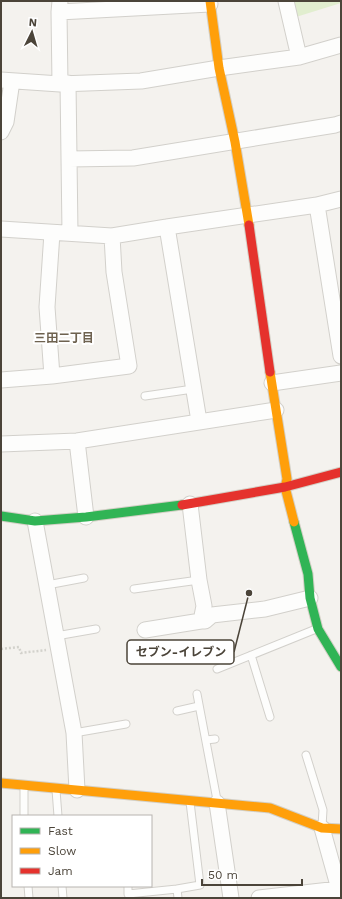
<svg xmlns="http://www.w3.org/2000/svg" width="342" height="899" font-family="'Work Sans','Noto Sans JP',sans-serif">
	<rect width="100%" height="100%" fill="#f4f2ee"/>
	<!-- green -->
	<path fill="#e1eecf" d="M 293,1 L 341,1 L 341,3 L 296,17 Z"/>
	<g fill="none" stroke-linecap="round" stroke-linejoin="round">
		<defs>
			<path id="lane" d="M 145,396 L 193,389
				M 47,585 L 84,578
				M 134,589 L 199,580
				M 56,636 L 96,629
				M 251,655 L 270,717
				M 217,669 L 316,629
				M 197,694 L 217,800
				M 177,711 L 199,706
				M 74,733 L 126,724
				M 206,740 L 215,739
				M 306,755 L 323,810 L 322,826
				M 24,787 L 24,816
				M 56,790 L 58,816
				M 28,886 L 29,898
				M 62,886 L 63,898
				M 128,886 L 128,894 L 177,889
				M 178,898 L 177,889 L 200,885 L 190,802"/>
			<path id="street" d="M 286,1 L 299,57
				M 59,12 L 210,4
				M 1,80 L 60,84 L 141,81 L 219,68 L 299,57 L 341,45
				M 68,83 L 70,233
				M 60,84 L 59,12 L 60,1
				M 1,132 L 6,122 L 12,81
				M 69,159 L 133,158 L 335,125 L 341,123
				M 317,205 L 341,356
				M 167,227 L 199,421
				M 1,229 L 112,236 L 167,227 L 317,205 L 341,199
				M 52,376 L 47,307 L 52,233
				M 1,380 L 52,376 L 129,366 L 114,272 L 112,236
				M 272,383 L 341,373
				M 77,441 L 86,517
				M 1,444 L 77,441 L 276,410
				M 35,521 L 74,733 L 77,790
				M 201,621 L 205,621 L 212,615 L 265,609 L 310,598
				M 145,630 L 201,621 L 204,606 L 199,580 L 190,504
				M 217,803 L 231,898
				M 322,828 L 339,889 L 341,893
				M 259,898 L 339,889"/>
			<path id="fast" d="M 1,516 L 35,521 L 86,517 L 182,505
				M 294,522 L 308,574 L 310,598 L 318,629 L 341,667"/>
			<path id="slow" d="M 210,1 L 219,68 L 235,142 L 249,225
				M 270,372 L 287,479 L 285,487 L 294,522
				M 1,783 L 270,808 L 322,828 L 341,829"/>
			<path id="jam" d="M 249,225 L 270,372
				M 182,505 L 285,487 L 341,472"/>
		</defs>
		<!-- lane casing -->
		<use href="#lane" stroke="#d2d0cb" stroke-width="9"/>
		<!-- street casing -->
		<use href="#street" stroke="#d2d0cb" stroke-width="17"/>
		<!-- fast casing -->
		<use href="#fast" stroke="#d3cfc5" stroke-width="11"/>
		<!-- slow casing -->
		<use href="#slow" stroke="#d3cfc5" stroke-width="11"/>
		<!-- jam casing -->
		<use href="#jam" stroke="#d3cfc5" stroke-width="11"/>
		<!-- path -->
		<path stroke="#d3d2cc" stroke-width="2.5" stroke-dasharray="2 2" stroke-linecap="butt" d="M 1,649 L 19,647 L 21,653 L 46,650"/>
		<!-- lane -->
		<use href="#lane" stroke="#fdfdfc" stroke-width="7"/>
		<!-- street -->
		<use href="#street" stroke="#fdfdfc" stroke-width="15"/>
		<!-- fast -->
		<use href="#fast" stroke="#30b455" stroke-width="9"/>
		<!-- slow -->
		<use href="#slow" stroke="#ff9f0a" stroke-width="9"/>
		<!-- jam -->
		<use href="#jam" stroke="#e5322d" stroke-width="9"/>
	</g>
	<g text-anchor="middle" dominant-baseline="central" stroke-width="4" stroke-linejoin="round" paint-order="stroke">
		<!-- neighbourhood labels -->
		<g font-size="12" font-weight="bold" fill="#6e6250" stroke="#fff">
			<text x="64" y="338">三田二丁目</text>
		</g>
	</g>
	<!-- callouts -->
	<path fill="none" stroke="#4b4439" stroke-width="1.5" d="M249 593L234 652"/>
	<circle fill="#4b4439" stroke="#fff" stroke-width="1.5" cx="249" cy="593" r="4"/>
	<rect fill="#fff" stroke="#4b4439" stroke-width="1.5" x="127" y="640" width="107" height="24" rx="4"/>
	<g font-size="12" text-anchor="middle" font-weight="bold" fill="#4b4439">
		<text x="181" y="656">セブン-イレブン</text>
	</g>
	<!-- border -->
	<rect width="342" height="899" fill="none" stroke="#4b4439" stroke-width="4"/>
	<!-- legend -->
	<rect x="12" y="815" width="140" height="72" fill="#ffffff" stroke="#b7b4b0"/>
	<rect x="20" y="828" width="20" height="6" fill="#30b455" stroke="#b7b4b0"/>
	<text x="48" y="835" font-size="12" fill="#4b4439">Fast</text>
	<rect x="20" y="848" width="20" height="6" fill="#ff9f0a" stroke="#b7b4b0"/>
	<text x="48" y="855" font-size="12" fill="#4b4439">Slow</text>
	<rect x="20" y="868" width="20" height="6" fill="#e5322d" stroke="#b7b4b0"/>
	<text x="48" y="875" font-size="12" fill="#4b4439">Jam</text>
	<!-- north arrow -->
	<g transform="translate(32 32) rotate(5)" stroke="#ffffff" stroke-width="3" paint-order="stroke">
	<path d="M0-3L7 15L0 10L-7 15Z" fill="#4b4439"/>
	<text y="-6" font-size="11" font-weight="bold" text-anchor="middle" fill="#4b4439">N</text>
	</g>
	<!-- scale -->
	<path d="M202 879v6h100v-6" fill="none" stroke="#4b4439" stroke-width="2"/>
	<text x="208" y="879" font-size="12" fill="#4b4439" stroke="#ffffff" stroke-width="3" paint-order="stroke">50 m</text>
</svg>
